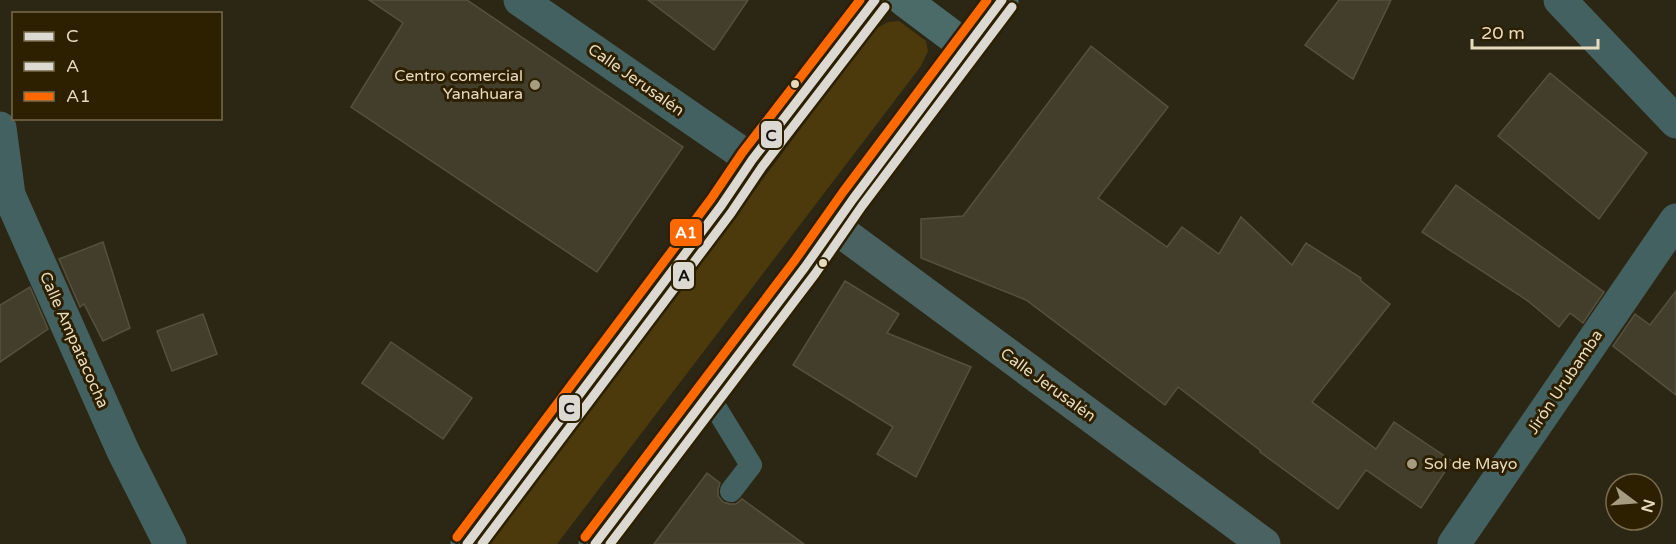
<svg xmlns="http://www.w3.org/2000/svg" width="1676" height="544" font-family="'Varela Round',sans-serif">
	<rect width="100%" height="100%" fill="#2c2614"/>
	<!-- green -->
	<path fill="#4c3a0d" d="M 899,21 L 926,41 L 928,51 L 921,66 L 557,544 L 490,544 L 875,29 L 888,22 Z"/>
	<!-- building -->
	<path fill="#423e2b" stroke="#55513c" stroke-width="1.5" d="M 369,0 L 467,0 L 683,147 L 597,272 L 351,107 L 403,23 Z
		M 648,0 L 748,0 L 714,50 Z
		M 1339,0 L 1391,0 L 1353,79 L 1305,45 Z
		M 1091,46 L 1168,107 L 1098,198 L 1167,247 L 1182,227 L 1219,254 L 1241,217 L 1292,265 L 1306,243 L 1361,278 L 1360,280 L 1390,304 L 1312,402 L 1376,449 L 1394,422 L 1452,461 L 1421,508 L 1366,470 L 1338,509 L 1260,452 L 1261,451 L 1178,387 L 1165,405 L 1026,300 L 921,258 L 921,219 L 963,216 Z
		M 1550,73 L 1647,153 L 1599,219 L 1498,136 Z
		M 1456,185 L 1604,292 L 1583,323 L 1570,313 L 1559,327 L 1528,301 L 1422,232 Z
		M 103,242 L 130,328 L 103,341 L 84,304 L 80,307 L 59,259 Z
		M 845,281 L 899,314 L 887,333 L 971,367 L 916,477 L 877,454 L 893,427 L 793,365 Z
		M 30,287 L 48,329 L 0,362 L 0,305 Z
		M 1676,291 L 1676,395 L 1613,346 L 1635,314 L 1650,325 Z
		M 203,314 L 217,354 L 172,371 L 157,331 Z
		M 391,342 L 472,398 L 443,439 L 362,383 Z
		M 707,473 L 720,483 L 718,489 L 718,496 L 723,502 L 730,504 L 736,504 L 742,499 L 804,544 L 654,544 Z"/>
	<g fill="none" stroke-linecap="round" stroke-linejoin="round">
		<!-- lane -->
		<path stroke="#446161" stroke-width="22" d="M 708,395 L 751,465 L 731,491"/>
		<!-- street -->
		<path stroke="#446161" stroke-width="33" d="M 520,0 L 752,160
			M 1560,0 L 1676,122
			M 0,128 L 9,195 L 123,451 L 170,544
			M 1454,544 L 1676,220"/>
		<!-- secondary -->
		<path stroke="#4a6362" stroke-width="33" d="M 832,225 L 1264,544"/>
		<!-- primary -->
		<path stroke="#4b6b69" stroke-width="33" d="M 904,0 L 968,48
			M 467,544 L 721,206 L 752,160 L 875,0
			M 595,544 L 805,267 C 866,175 939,91 1002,0"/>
		<defs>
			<path id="bus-1" d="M 467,544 L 721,206 L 752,160 L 875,0
				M 595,544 L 805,267 L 853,199 L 1002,0"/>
			<path id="bus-2" d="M 482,544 L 731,213 L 762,167 L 885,7
				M 610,544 L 815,274 L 862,206 L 1012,7"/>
			<path id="bus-3" d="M 457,537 L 711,199 L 742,153 L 860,0
				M 585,537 L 795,260 L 843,192 L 987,0"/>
		</defs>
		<!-- bus-1 casing -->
		<use href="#bus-1" stroke="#2d2001" stroke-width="14"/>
		<!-- bus-2 casing -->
		<use href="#bus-2" stroke="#2d2001" stroke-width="14"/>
		<!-- bus-3 casing -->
		<use href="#bus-3" stroke="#2d2001" stroke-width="14"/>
		<!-- bus-1 -->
		<use href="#bus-1" stroke="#dbd9d1" stroke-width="9"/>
		<!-- bus-2 -->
		<use href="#bus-2" stroke="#dbd9d1" stroke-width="9"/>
		<!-- bus-3 -->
		<use href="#bus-3" stroke="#ff6900" stroke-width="9"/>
	</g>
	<!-- markers -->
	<g fill="#e8dbbd" stroke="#2d2001" stroke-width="2">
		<circle cx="795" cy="84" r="5"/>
		<circle cx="823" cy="263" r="5"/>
	</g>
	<g fill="#a69c82" stroke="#2d2001" stroke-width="2">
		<circle cx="535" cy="85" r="6"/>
		<circle cx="1412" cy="464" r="6"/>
	</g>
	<g text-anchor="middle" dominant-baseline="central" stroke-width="6" stroke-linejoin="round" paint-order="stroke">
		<!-- poi labels -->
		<g font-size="16" fill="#e8dbbd" stroke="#2d2001" text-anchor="end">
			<text x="523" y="76">Centro comercial<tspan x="523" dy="18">Yanahuara</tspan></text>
			<text x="1424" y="464" text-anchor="start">Sol de Mayo</text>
		</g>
		<!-- street labels -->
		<g font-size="16" fill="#e8dbbd" stroke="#2d2001">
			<text transform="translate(636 80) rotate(35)">Calle Jerusalén</text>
			<text transform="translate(74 340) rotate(66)">Calle Ampatacocha</text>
			<text transform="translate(1565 382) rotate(-56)">Jirón Urubamba</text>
			<text transform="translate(1048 385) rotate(36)">Calle Jerusalén</text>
		</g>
	</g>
	<g stroke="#2d2001" stroke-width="2">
		<rect x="760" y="120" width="23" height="29" rx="6" fill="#dbd9d1"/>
		<rect x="669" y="218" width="34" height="29" rx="6" fill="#ff6900"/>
		<rect x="672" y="261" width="23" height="29" rx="6" fill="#dbd9d1"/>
		<rect x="558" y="394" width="23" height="28" rx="6" fill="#dbd9d1"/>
	</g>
	<g font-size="16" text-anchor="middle" font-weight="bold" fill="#fff">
		<text x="686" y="238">A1</text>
	</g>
	<g font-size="16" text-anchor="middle" font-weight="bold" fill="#111">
		<text x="771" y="141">C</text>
		<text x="684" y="281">A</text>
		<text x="569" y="414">C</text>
	</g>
	<!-- legend -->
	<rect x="12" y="12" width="210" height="108" fill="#2d2001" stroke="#786b4c" stroke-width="1.5"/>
	<rect x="24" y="32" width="30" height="9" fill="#dbd9d1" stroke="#786b4c" stroke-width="1.5"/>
	<text x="66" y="42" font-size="18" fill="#e8dbbd">C</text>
	<rect x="24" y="62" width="30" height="9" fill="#dbd9d1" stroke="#786b4c" stroke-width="1.5"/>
	<text x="66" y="72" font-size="18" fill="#e8dbbd">A</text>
	<rect x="24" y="92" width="30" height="9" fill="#ff6900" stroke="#786b4c" stroke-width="1.5"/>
	<text x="66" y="102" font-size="18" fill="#e8dbbd">A1</text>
	<!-- north arrow -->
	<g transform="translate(1634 502) rotate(106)"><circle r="28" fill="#2d2001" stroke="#786b4c" stroke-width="1.5"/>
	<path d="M0-4.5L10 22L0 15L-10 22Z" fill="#a69c82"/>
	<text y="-9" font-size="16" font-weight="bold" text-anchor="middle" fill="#e8dbbd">N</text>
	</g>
	<!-- scale -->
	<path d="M1472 39v9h126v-9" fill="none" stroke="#e8dbbd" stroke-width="3"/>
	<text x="1481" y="39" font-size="18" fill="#e8dbbd" stroke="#2d2001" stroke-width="4.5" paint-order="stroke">20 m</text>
</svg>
